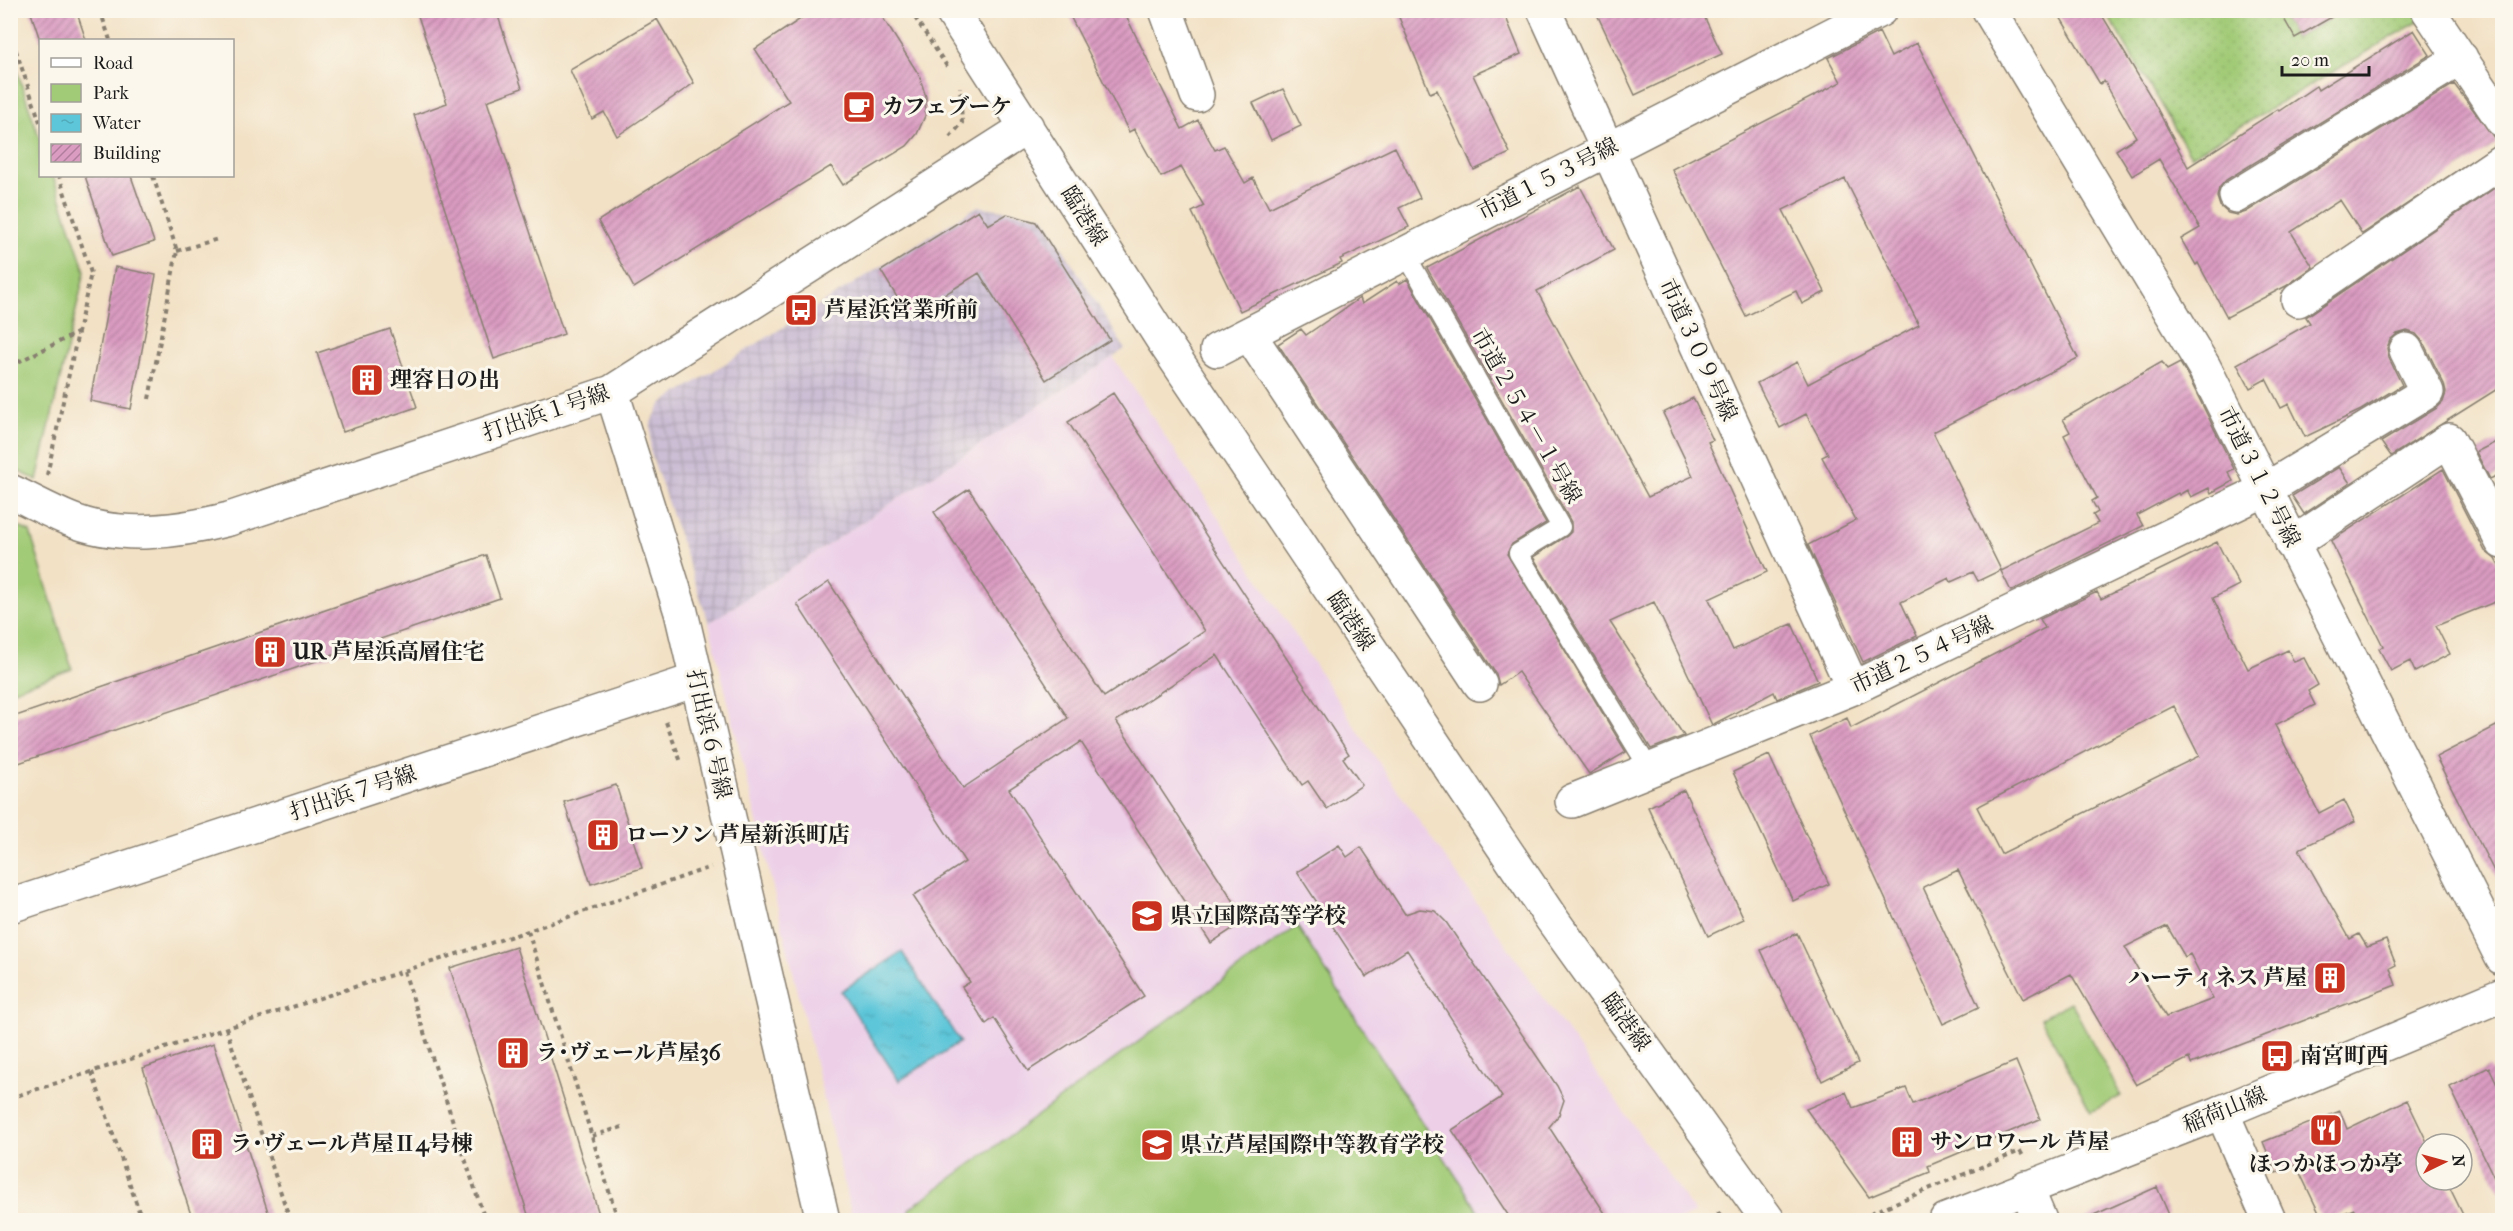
<svg xmlns="http://www.w3.org/2000/svg" width="2513" height="1231" font-family="'IM FELL French Canon','Noto Serif JP',serif">
	<defs>
		<pattern id="industrial-grid" width="8" height="8" patternUnits="userSpaceOnUse" patternTransform="scale(1.5)"><rect width="8" height="8" fill="#ccbed4"/><path d="M0 4h8M4 0v8" fill="none" stroke="#afa3b5"/></pattern>
		<pattern id="garden-dots" width="8" height="8" patternUnits="userSpaceOnUse" patternTransform="scale(1.5)"><rect width="8" height="8" fill="#a2cb77"/><path d="M2 2h.1M6 6h.1" fill="none" stroke="#8bae66" stroke-width="1.8" stroke-linecap="round"/></pattern>
		<pattern id="water-ripples" width="26" height="14" patternUnits="userSpaceOnUse" patternTransform="scale(1.5)"><rect width="26" height="14" fill="#5dc6d9"/><path d="M2 4q2-2 4 0t4 0M15 11q2-2 4 0t4 0" fill="none" stroke="#50aaba"/></pattern>
		<pattern id="building-hatch" width="6" height="6" patternUnits="userSpaceOnUse" patternTransform="scale(1.5)"><rect width="6" height="6" fill="#db9cc2"/><path d="M-1 1l2-2M0 6l6-6M5 7l2-2" fill="none" stroke="#b17e9d"/></pattern>
	</defs>
	<rect width="100%" height="100%" fill="#fbf7ec"/>
	<filter id="ink" filterUnits="userSpaceOnUse"><feTurbulence type="fractalNoise" baseFrequency=".0167" numOctaves="2"/><feDisplacementMap in="SourceGraphic" scale="12" xChannelSelector="R" yChannelSelector="G"/><feConvolveMatrix kernelMatrix="1 2 1 2 8 2 1 2 1" color-interpolation-filters="sRGB"/></filter>
	<filter id="wash" filterUnits="userSpaceOnUse"><feTurbulence type="fractalNoise" baseFrequency=".008" numOctaves="4" result="noise"/><feDisplacementMap in="SourceGraphic" scale="24" xChannelSelector="R" yChannelSelector="G"/><feGaussianBlur stdDeviation="1.35" result="paint"/><feColorMatrix in="noise" values="0 0 0 0 0 0 0 0 0 0 0 0 0 0 0 0 0 1.4 0 .05"/><feComposite in="paint" operator="in"/></filter>
	<g filter="url(#wash)">
		<rect width="100%" height="100%" fill="#f2e1c5"/>
		<!-- built -->
		<path fill="#edd0e8" d="M 1113,357 L 1389,778 L 1695,1213 L 1681,1220 L 853,1220 L 709,623 Z"/>
		<!-- industrial -->
		<path fill="url(#industrial-grid)" d="M 978,206 L 1043,216 L 1125,349 L 709,623 L 650,451 L 651,422 L 662,403 Z"/>
		<!-- park -->
		<path fill="#a2cb77" stroke="#5f744a" stroke-width="1.5" d="M 11,52 L 40,140 L 40,176 L 53,176 L 85,271 L 37,480 L 11,468 Z
			M 11,523 L 30,532 L 72,669 L 11,691 Z
			M 1297,926 L 1484,1220 L 911,1220 L 909,1209 Z
			M 2071,1002 L 2121,1096 L 2091,1112 L 2041,1018 Z"/>
		<!-- garden -->
		<path fill="url(#garden-dots)" stroke="#5f744a" stroke-width="1.5" d="M 2105,11 L 2279,11 L 2295,38 L 2344,11 L 2414,11 L 2421,20 L 2191,156 Z"/>
		<!-- water -->
		<path fill="url(#water-ripples)" stroke="#3c717a" stroke-width="1.5" d="M 902,952 L 960,1042 L 899,1081 L 841,991 Z"/>
		<g id="blocks">
			<!-- building -->
			<path fill="url(#building-hatch)" fill-rule="evenodd" d="M 30,10 L 76,10 L 86,40 L 40,40 Z
				M 416,10 L 496,10 L 522,88 L 487,101 L 564,334 L 494,359 L 414,115 L 447,103 Z
				M 814,10 L 878,10 L 919,75 L 926,97 L 925,116 L 917,134 L 907,146 L 843,185 L 831,166 L 634,288 L 598,221 L 789,101 L 755,49 Z
				M 1067,10 L 1123,10 L 1182,129 L 1198,120 L 1215,150 L 1224,146 L 1245,183 L 1253,178 L 1269,208 L 1395,147 L 1420,198 L 1399,208 L 1409,227 L 1340,259 L 1342,263 L 1240,311 L 1192,212 L 1204,206 L 1181,167 L 1161,177 L 1134,129 L 1129,132 Z
				M 1396,10 L 1503,10 L 1521,54 L 1473,75 L 1510,153 L 1474,170 L 1437,90 L 1430,93 Z
				M 1595,10 L 1701,10 L 1722,54 L 1635,95 Z
				M 2056,10 L 2099,10 L 2151,97 L 2188,167 L 2278,109 L 2279,111 L 2316,86 L 2318,90 L 2414,30 L 2430,55 L 2226,180 L 2219,188 L 2217,197 L 2220,206 L 2228,213 L 2237,215 L 2246,212 L 2454,84 L 2498,143 L 2362,234 L 2340,200 L 2291,232 L 2313,267 L 2286,286 L 2227,317 L 2198,263 L 2196,265 L 2181,239 L 2200,228 L 2159,159 L 2132,176 L 2116,150 L 2136,137 L 2104,81 L 2100,84 Z
				M 2279,10 L 2344,10 L 2295,38 Z
				M 657,19 L 694,83 L 617,136 L 604,112 L 592,119 L 570,70 Z
				M 1879,32 L 1891,57 L 1917,43 L 2078,358 L 1933,432 L 2001,570 L 1978,581 L 1973,572 L 1951,582 L 1949,578 L 1901,602 L 1917,636 L 1863,662 L 1808,545 L 1856,520 L 1822,457 L 1828,454 L 1806,414 L 1780,428 L 1757,383 L 1797,362 L 1808,384 L 1919,325 L 1845,179 L 1783,210 L 1825,292 L 1802,304 L 1796,291 L 1746,316 L 1672,169 L 1841,82 L 1828,58 Z
				M 1283,89 L 1301,126 L 1271,140 L 1253,103 Z
				M 85,176 L 131,176 L 154,242 L 112,256 Z
				M 2502,183 L 2502,386 L 2391,456 L 2381,442 L 2437,408 L 2443,402 L 2446,393 L 2444,384 L 2423,342 L 2416,334 L 2407,331 L 2397,334 L 2390,340 L 2387,348 L 2389,358 L 2402,385 L 2361,410 L 2305,437 L 2289,404 L 2281,408 L 2266,379 L 2250,388 L 2237,364 L 2310,323 L 2306,317 Z
				M 1580,186 L 1614,250 L 1537,291 L 1648,497 L 1693,476 L 1663,413 L 1693,398 L 1713,440 L 1708,442 L 1767,572 L 1709,599 L 1733,650 L 1792,624 L 1818,681 L 1777,699 L 1774,692 L 1712,725 L 1654,602 L 1610,622 L 1684,736 L 1651,749 L 1533,557 L 1567,536 L 1571,532 L 1571,522 L 1427,268 Z
				M 978,210 L 988,225 L 1007,214 L 1036,222 L 1110,340 L 1046,380 L 979,273 L 909,317 L 881,271 Z
				M 115,267 L 156,275 L 131,409 L 90,401 Z
				M 1407,279 L 1546,523 L 1512,544 L 1507,554 L 1626,752 L 1589,774 L 1518,672 L 1499,685 L 1496,674 L 1278,344 L 1301,329 L 1306,335 L 1360,298 L 1362,304 L 1397,281 L 1399,284 Z
				M 390,329 L 417,407 L 343,432 L 317,353 Z
				M 2162,362 L 2167,370 L 2180,363 L 2188,376 L 2234,469 L 2228,472 L 2233,481 L 2211,493 L 2209,488 L 2191,497 L 2187,490 L 2179,495 L 2178,493 L 2137,515 L 2143,526 L 2011,591 L 2001,571 L 2098,523 L 2093,515 L 2098,512 L 2092,501 L 2097,498 L 2064,435 L 2070,432 L 2063,419 Z
				M 1113,393 L 1349,754 L 1343,758 L 1362,785 L 1327,809 L 1308,781 L 1302,785 L 1217,655 L 1116,721 L 1246,920 L 1211,943 L 1081,742 L 1009,789 L 1144,996 L 1028,1071 L 994,1018 L 986,1024 L 962,987 L 970,982 L 913,896 L 965,862 L 797,604 L 829,582 L 963,788 L 1068,718 L 934,512 L 969,489 L 1104,697 L 1205,631 L 1068,422 Z
				M 2502,439 L 2502,473 L 2490,479 L 2476,452 Z
				M 2339,467 L 2350,483 L 2304,514 L 2292,496 Z
				M 2443,469 L 2485,551 L 2495,559 L 2502,572 L 2502,599 L 2436,626 L 2450,654 L 2415,672 L 2410,661 L 2391,671 L 2379,649 L 2383,646 L 2331,541 Z
				M 2217,542 L 2239,585 L 2213,598 L 2248,669 L 2288,650 L 2294,662 L 2304,658 L 2318,685 L 2308,691 L 2315,705 L 2275,725 L 2319,813 L 2344,800 L 2355,822 L 2299,849 L 2350,939 L 2359,934 L 2367,947 L 2386,940 L 2396,965 L 2390,968 L 2396,985 L 2191,1064 L 2189,1058 L 2136,1085 L 2071,974 L 2023,999 L 1958,870 L 1923,887 L 1979,1007 L 1943,1024 L 1810,736 L 1847,718 L 1851,728 L 2045,628 L 2040,619 L 2097,592 L 2101,599 ZM 2174,706 L 2199,756 L 2001,854 L 1977,807 ZM 2167,926 L 2185,957 L 2190,954 L 2213,999 L 2166,1017 L 2125,947 Z
				M 486,555 L 500,598 L 10,766 L 10,718 Z
				M 2502,723 L 2502,887 L 2436,757 Z
				M 1769,755 L 1829,884 L 1793,901 L 1733,772 Z
				M 616,785 L 642,868 L 591,884 L 564,802 Z
				M 1684,790 L 1744,919 L 1708,936 L 1648,807 Z
				M 1339,845 L 1347,857 L 1361,847 L 1405,914 L 1420,909 L 1435,911 L 1446,922 L 1557,1086 L 1564,1100 L 1559,1115 L 1549,1127 L 1610,1221 L 1512,1221 L 1452,1130 L 1502,1097 L 1407,950 L 1366,977 L 1297,872 Z
				M 1797,933 L 1858,1063 L 1822,1081 L 1761,950 Z
				M 516,947 L 576,1138 L 601,1221 L 530,1221 L 450,968 Z
				M 213,1044 L 271,1221 L 193,1221 L 143,1068 Z
				M 2016,1061 L 2040,1119 L 1928,1166 L 1930,1172 L 1869,1197 L 1806,1109 L 1846,1092 L 1853,1108 L 1906,1088 L 1913,1104 Z
				M 2489,1067 L 2502,1094 L 2502,1194 L 2450,1087 Z
				M 2407,1100 L 2428,1144 L 2426,1144 L 2426,1180 L 2446,1180 L 2466,1221 L 2356,1221 L 2354,1209 L 2323,1221 L 2296,1165 L 2276,1173 L 2263,1142 L 2340,1111 L 2347,1129 Z
				M 2157,1187 L 2169,1215 L 2157,1221 L 2080,1221 Z"/>
		</g>
	</g>
	<g filter="url(#ink)">
		<use href="#blocks" fill-opacity="0" stroke="#877e70" stroke-width="1.5"/>
		<g fill="none" stroke-linecap="round" stroke-linejoin="round">
			<defs>
				<path id="service" d="M 1405,253 L 1561,527 L 1518,553 L 1650,770"/>
				<path id="minor" d="M 1166,10 L 1197,95
					M 1544,10 L 1853,688
					M 1989,10 L 2204,367 L 2502,958
					M 2428,10 L 2502,120
					M 2236,196 L 2461,58
					M 2298,300 L 2502,161
					M 1249,334 L 1480,684
					M 1217,350 L 1880,10
					M 2292,544 L 2449,440 L 2502,542
					M 1572,801 L 1853,688 L 2265,490 L 2427,392 L 2406,350
					M 10,906 L 696,680
					M 2222,1112 L 2269,1220
					M 2026,1187 L 2040,1220"/>
				<path id="tertiary" d="M 951,10 L 1164,342 L 1551,918 L 1768,1220
					M 612,392 L 681,612 L 823,1220
					M 10,491 C 30,500 49,511 69,519 C 119,540 178,532 229,519 L 612,392 L 1027,127
					M 1946,1220 L 2222,1112 L 2502,995"/>
			</defs>
			<!-- service casing -->
			<use href="#service" stroke="#877e70" stroke-width="21"/>
			<!-- minor casing -->
			<use href="#minor" stroke="#877e70" stroke-width="36"/>
			<!-- tertiary casing -->
			<use href="#tertiary" stroke="#877e70" stroke-width="36"/>
			<!-- path -->
			<path stroke="#877e70" stroke-width="4" stroke-dasharray="4.5 4.5" stroke-linecap="butt" d="M 100,10 L 110,40
				M 910,10 L 948,68
				M 10,33 L 40,122
				M 950,137 L 962,123 L 960,87
				M 177,251 L 218,239
				M 10,366 L 77,333
				M 149,399 L 177,251 L 153,176
				M 47,475 L 91,273 L 59,176
				M 666,722 L 681,762
				M 528,931 L 618,1220
				M 404,971 L 485,1220
				M 226,1028 L 290,1220
				M 92,1072 L 142,1220
				M 10,1098 L 528,931 L 711,867
				M 592,1136 L 622,1127
				M 1718,1212 L 1723,1220
				M 1854,1220 L 2020,1151 L 2024,1158"/>
			<!-- service -->
			<use href="#service" stroke="#fff" stroke-width="18"/>
			<!-- minor -->
			<use href="#minor" stroke="#fff" stroke-width="33"/>
			<!-- tertiary -->
			<use href="#tertiary" stroke="#fff" stroke-width="33"/>
		</g>
	</g>
	<!-- icons -->
	<defs>
		<symbol id="cafe-square" viewBox="-11 -11 22 22"><rect x="-9" y="-9" width="18" height="18" rx="4" fill="#c8321e" stroke="#fbf7ec"/><path d="M-5.5-4.5H6V0H3Q3 3.5 0 3.5H-2.5Q-5.5 3.5-5.5 0ZM3-3.2v2h1.7v-2ZM-6 4.5H4V6H-6Z" fill="#fff"/></symbol>
		<symbol id="bus-square" viewBox="-11 -11 22 22"><rect x="-9" y="-9" width="18" height="18" rx="4" fill="#c8321e" stroke="#fbf7ec"/><path d="M-5-6H5V4H4V6H2V4H-2V6H-4V4H-5ZM-3.5-4V0h7V-4ZM-3.5 1.2v1.5H-2V1.2ZM2 1.2v1.5H3.5V1.2Z" fill="#fff"/></symbol>
		<symbol id="building-square" viewBox="-11 -11 22 22"><rect x="-9" y="-9" width="18" height="18" rx="4" fill="#c8321e" stroke="#fbf7ec"/><path d="M-4-6H4V6H1V3H-1V6H-4ZM-2.5-4.3h1.7v1.8h-1.7ZM.8-4.3h1.7v1.8H.8ZM-2.5-1h1.7V.8h-1.7ZM.8-1h1.7V.8H.8Z" fill="#fff"/></symbol>
		<symbol id="school-square" viewBox="-11 -11 22 22"><rect x="-9" y="-9" width="18" height="18" rx="4" fill="#c8321e" stroke="#fbf7ec"/><path d="M0-5L7-2L0 1L-7-2ZM-4 1L0 2.5L4 1V4Q0 6-4 4Z" fill="#fff"/></symbol>
		<symbol id="restaurant-square" viewBox="-11 -11 22 22"><rect x="-9" y="-9" width="18" height="18" rx="4" fill="#c8321e" stroke="#fbf7ec"/><path d="M-5-6h1v4h1v-4h1v4h1v-4h1v5L-1.5 .5V6h-2V.5L-5-1ZM5-6V6H3V1.5H1.5Q1.5-4 5-6Z" fill="#fff"/></symbol>
	</defs>
	<g fill-rule="evenodd">
		<use href="#cafe-square" x="840" y="88" width="38" height="38"/>
		<use href="#bus-square" x="782" y="291" width="38" height="38"/>
		<use href="#building-square" x="348" y="361" width="38" height="38"/>
		<use href="#building-square" x="251" y="633" width="38" height="38"/>
		<use href="#building-square" x="584" y="816" width="38" height="38"/>
		<use href="#school-square" x="1128" y="897" width="38" height="38"/>
		<use href="#building-square" x="2311" y="959" width="38" height="38"/>
		<use href="#building-square" x="494" y="1034" width="38" height="38"/>
		<use href="#bus-square" x="2258" y="1037" width="38" height="38"/>
		<use href="#restaurant-square" x="2307" y="1111" width="38" height="38"/>
		<use href="#building-square" x="1888" y="1123" width="38" height="38"/>
		<use href="#building-square" x="188" y="1125" width="38" height="38"/>
		<use href="#school-square" x="1138" y="1126" width="38" height="38"/>
	</g>
	<g text-anchor="middle" dominant-baseline="central" stroke-width="6" stroke-linejoin="round" paint-order="stroke">
		<!-- poi labels -->
		<g font-size="22" font-weight="bold" fill="#1c1c1c" stroke="#fbf7ec" text-anchor="start">
			<text x="882" y="107">カフェブーケ</text>
			<text x="824" y="310">芦屋浜営業所前</text>
			<text x="390" y="380">理容日の出</text>
			<text x="293" y="652">UR 芦屋浜高層住宅</text>
			<text x="626" y="835">ローソン 芦屋新浜町店</text>
			<text x="1170" y="916">県立国際高等学校</text>
			<text x="2307" y="978" text-anchor="end">ハーティネス 芦屋</text>
			<text x="536" y="1053">ラ･ヴェール芦屋36</text>
			<text x="2300" y="1056">南宮町西</text>
			<text x="1930" y="1142">サンロワール 芦屋</text>
			<text x="230" y="1144">ラ･ヴェール芦屋Ⅱ4号棟</text>
			<text x="1180" y="1145">県立芦屋国際中等教育学校</text>
			<text x="2326" y="1164" text-anchor="middle">ほっかほっか亭</text>
		</g>
		<!-- street labels -->
		<g font-size="22" fill="#1c1c1c" stroke="#fbf7ec">
			<text transform="translate(1548 179) rotate(-27)">市道１５３号線</text>
			<text transform="translate(1084 216) rotate(58)">臨港線</text>
			<text transform="translate(1698 350) rotate(65)">市道３０９号線</text>
			<text transform="translate(546 413) rotate(-19)">打出浜１号線</text>
			<text transform="translate(1526 416) rotate(60)">市道２５４－１号線</text>
			<text transform="translate(2259 477) rotate(63)">市道３１２号線</text>
			<text transform="translate(1351 621) rotate(56)">臨港線</text>
			<text transform="translate(1922 655) rotate(-25)">市道２５４号線</text>
			<text transform="translate(709 734) rotate(77)">打出浜６号線</text>
			<text transform="translate(353 793) rotate(-18)">打出浜７号線</text>
			<text transform="translate(1626 1022) rotate(54)">臨港線</text>
			<text transform="translate(2225 1110) rotate(-22)">稲荷山線</text>
		</g>
	</g>
	<!-- margin -->
	<rect width="2513" height="1231" fill="none" stroke="#fbf7ec" stroke-width="36"/>
	<!-- legend -->
	<rect x="39" y="39" width="195" height="138" fill="#fbf7ec" stroke="#a29f99" stroke-width="1.5"/>
	<rect x="51" y="58" width="30" height="9" fill="#ffffff" stroke="#a29f99" stroke-width="1.5"/>
	<text x="93" y="69" font-size="18" fill="#1c1c1c">Road</text>
	<rect x="51" y="84" width="30" height="18" fill="#a2cb77" stroke="#a29f99" stroke-width="1.5"/>
	<text x="93" y="99" font-size="18" fill="#1c1c1c">Park</text>
	<rect x="51" y="114" width="30" height="18" fill="url(#water-ripples)" stroke="#a29f99" stroke-width="1.5"/>
	<text x="93" y="129" font-size="18" fill="#1c1c1c">Water</text>
	<rect x="51" y="144" width="30" height="18" fill="url(#building-hatch)" stroke="#a29f99" stroke-width="1.5"/>
	<text x="93" y="159" font-size="18" fill="#1c1c1c">Building</text>
	<!-- north arrow -->
	<g transform="translate(2444 1162) rotate(85)"><circle r="28" fill="#fbf7ec" stroke="#a29f99" stroke-width="1.5"/>
	<path d="M0-4.5L10 22L0 15L-10 22Z" fill="#c8321e"/>
	<text y="-9" font-size="16" font-weight="bold" text-anchor="middle" fill="#1c1c1c">N</text>
	</g>
	<!-- scale -->
	<path d="M2282 66v9h87v-9" fill="none" stroke="#1c1c1c" stroke-width="3"/>
	<text x="2291" y="66" font-size="18" fill="#1c1c1c" stroke="#fbf7ec" stroke-width="4.5" paint-order="stroke">20 m</text>
</svg>
